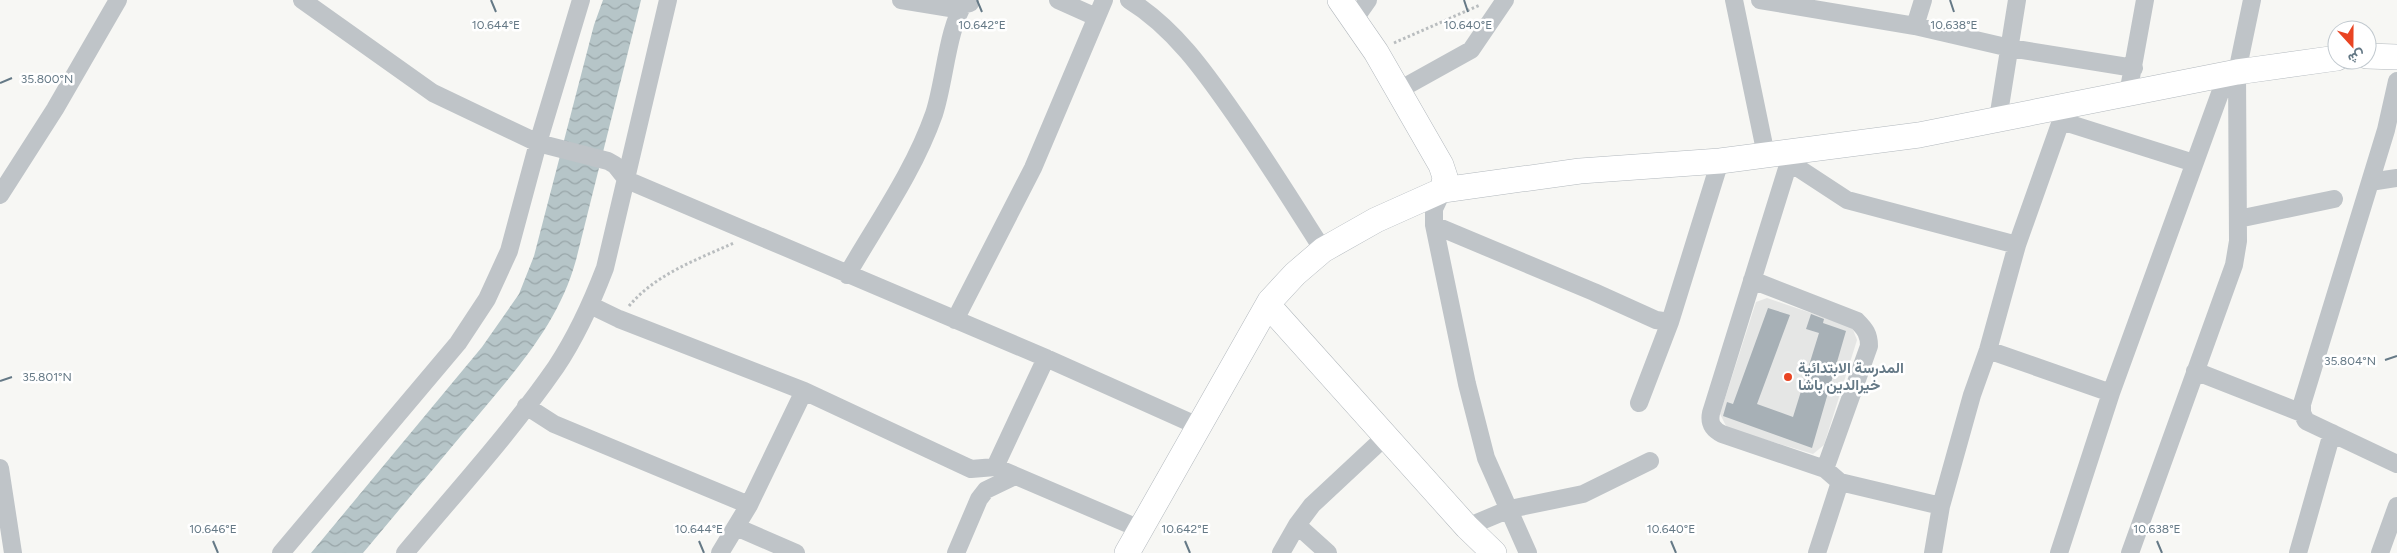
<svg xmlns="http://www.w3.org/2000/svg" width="2397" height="553" font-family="Figtree,Vazirmatn,sans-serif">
	<defs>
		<pattern id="water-waves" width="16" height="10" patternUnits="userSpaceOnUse" patternTransform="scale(1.25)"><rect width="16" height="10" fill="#b6c5c8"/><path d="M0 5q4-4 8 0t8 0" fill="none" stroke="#98a5a8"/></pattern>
	</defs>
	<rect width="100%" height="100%" fill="#f7f7f4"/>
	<!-- built -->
	<path fill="#e5e6e5" d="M 1767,298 L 1852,327 L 1857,340 L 1824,445 L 1813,454 L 1727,428 L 1720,414 L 1756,302 Z"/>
	<!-- water -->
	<path fill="url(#water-waves)" d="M 603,0 L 641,0 L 576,260 C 558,326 513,373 470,425 C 435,467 399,510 363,553 L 311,553 L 482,347 L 519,294 L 534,256 L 594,25 Z"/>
	<!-- building -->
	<path fill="#a7b0b6" d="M 1768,308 L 1790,315 L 1757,404 L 1793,417 L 1819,333 L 1806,329 L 1811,314 L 1824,319 L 1823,323 L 1846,331 L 1812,448 L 1723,416 L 1727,402 L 1733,404 Z"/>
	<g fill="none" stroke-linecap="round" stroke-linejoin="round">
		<defs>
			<path id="secondary" d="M 1340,0 L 1376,52 L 1441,165 L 1445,177 L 1443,190
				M 2367,56 L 2397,57
				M 1268,305 L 1467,527 L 1494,553
				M 1127,553 L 1270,301 L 1295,274 L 1323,250 L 1376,220 L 1443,190 L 1580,171 L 1720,161 L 1919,135 L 2237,72 L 2337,58"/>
		</defs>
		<!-- secondary casing -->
		<use href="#secondary" stroke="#b2b8bd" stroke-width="26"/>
		<!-- path -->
		<path stroke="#b9bdbf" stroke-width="3" stroke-dasharray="2.5 2.5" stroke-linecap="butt" d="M 1394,43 L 1480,5
			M 629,306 C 656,274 696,260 734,243"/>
		<!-- street -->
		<path stroke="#bfc4c8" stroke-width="18" d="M 302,0 L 433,93 L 538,143 L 608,161 L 615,165 L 627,180 L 1046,358 L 1198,426
			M 901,0 L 950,8 L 970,3
			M 1058,0 L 1096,17
			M 1129,0 C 1175,28 1207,75 1237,118 C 1267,161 1295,206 1323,250
			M 1734,0 L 1766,155
			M 1760,0 L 1915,26 L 2010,48 L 2134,68
			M 1354,20 L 1368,0
			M 1915,26 L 1923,0
			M 2397,81 L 2386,130 L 2302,404 L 2302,413 L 2306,421 L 2397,464
			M 1399,90 L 1471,50 L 1505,0
			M 2128,94 L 2145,0
			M 1998,119 L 2017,0
			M 2061,121 L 2194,163
			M 1788,153 L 1789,162 L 1711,413 C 1709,423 1712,429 1722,434 L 1825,469 L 1840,482 L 1941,506
			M 1789,162 L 1847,200 L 2017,245
			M 2370,182 L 2397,178
			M 1443,190 L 1434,209 L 1434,225 L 1467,384 L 1486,458 L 1528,553
			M 0,195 L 55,109 L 118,0
			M 2238,219 L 2334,199
			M 1434,225 L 1594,292 L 1656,320 L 1670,322 L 1720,161
			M 847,275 C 877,223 914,171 934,114 C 945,81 947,28 966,0
			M 1752,280 L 1857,321 C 1865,329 1869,334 1869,346 L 1825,469
			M 590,305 L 619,319 L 804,391 L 971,469 L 995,467 L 1140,529
			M 955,320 L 1033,168 L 1104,0
			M 1988,350 L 2111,393
			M 2195,371 L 2302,413
			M 1639,403 L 1670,322
			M 526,406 L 554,424 L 749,505
			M 995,467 L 1046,358
			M 0,468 L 13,553
			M 1297,525 L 1328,553
			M 736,527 L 796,553
			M 1467,527 L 1510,509 L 1583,494 L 1650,461
			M 281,553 L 458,343 L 487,299 L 509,251 L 538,143 L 581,0
			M 405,553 C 456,492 511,432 556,367 C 576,337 592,302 605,268 L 668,0
			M 720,553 L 749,505 L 804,391
			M 956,553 L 979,499 L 986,490 L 1015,476
			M 1281,553 L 1297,525 L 1312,505 L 1386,436
			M 1817,553 L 1840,482
			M 1933,553 L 1941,506 L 1972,395 L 1988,350 L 2017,245 L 2066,107
			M 2059,553 L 2111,393 L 2227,74
			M 2130,553 L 2234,265 L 2238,241 L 2237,72 L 2252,0
			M 2298,553 L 2332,433
			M 2380,553 L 2397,506"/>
		<!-- secondary -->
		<use href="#secondary" stroke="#fff" stroke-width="25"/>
	</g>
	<!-- ticks -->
	<path fill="none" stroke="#657986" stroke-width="2" d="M 491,0 L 496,12M 977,0 L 982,12M 1464,0 L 1468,12M 1950,0 L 1954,12M 0,83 L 12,78M 2385,360 L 2397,356M 0,381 L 12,377M 213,541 L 218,553M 699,541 L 704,553M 1185,541 L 1190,553M 1671,541 L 1676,553M 2157,541 L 2162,553"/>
	<!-- markers -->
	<circle fill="#e94422" stroke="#fff" stroke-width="2" cx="1788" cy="377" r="5"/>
	<g text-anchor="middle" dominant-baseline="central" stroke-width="5" stroke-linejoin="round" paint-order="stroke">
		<!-- poi labels -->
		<g font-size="15" font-weight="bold" fill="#657986" stroke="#fff" text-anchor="start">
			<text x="1798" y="368">المدرسة الابتدائية<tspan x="1798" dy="17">خيرالدين باشا</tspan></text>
		</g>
	</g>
	<g font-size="12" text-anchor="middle" fill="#657986" stroke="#fff" stroke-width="5" stroke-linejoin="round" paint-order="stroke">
		<text x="496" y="29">10.644°E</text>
		<text x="982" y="29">10.642°E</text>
		<text x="1468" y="29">10.640°E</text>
		<text x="1954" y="29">10.638°E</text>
		<text x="47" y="83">35.800°N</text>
		<text x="2350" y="365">35.804°N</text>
		<text x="47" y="381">35.801°N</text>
		<text x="213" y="533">10.646°E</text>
		<text x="699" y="533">10.644°E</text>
		<text x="1185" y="533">10.642°E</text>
		<text x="1671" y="533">10.640°E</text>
		<text x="2157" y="533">10.638°E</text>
	</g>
	<!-- north arrow -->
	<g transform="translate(2352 45) rotate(159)"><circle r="24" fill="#ffffff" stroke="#c1c9cf"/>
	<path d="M0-4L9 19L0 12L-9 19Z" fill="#e94422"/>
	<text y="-8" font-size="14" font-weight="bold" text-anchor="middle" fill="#657986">ش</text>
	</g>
</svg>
